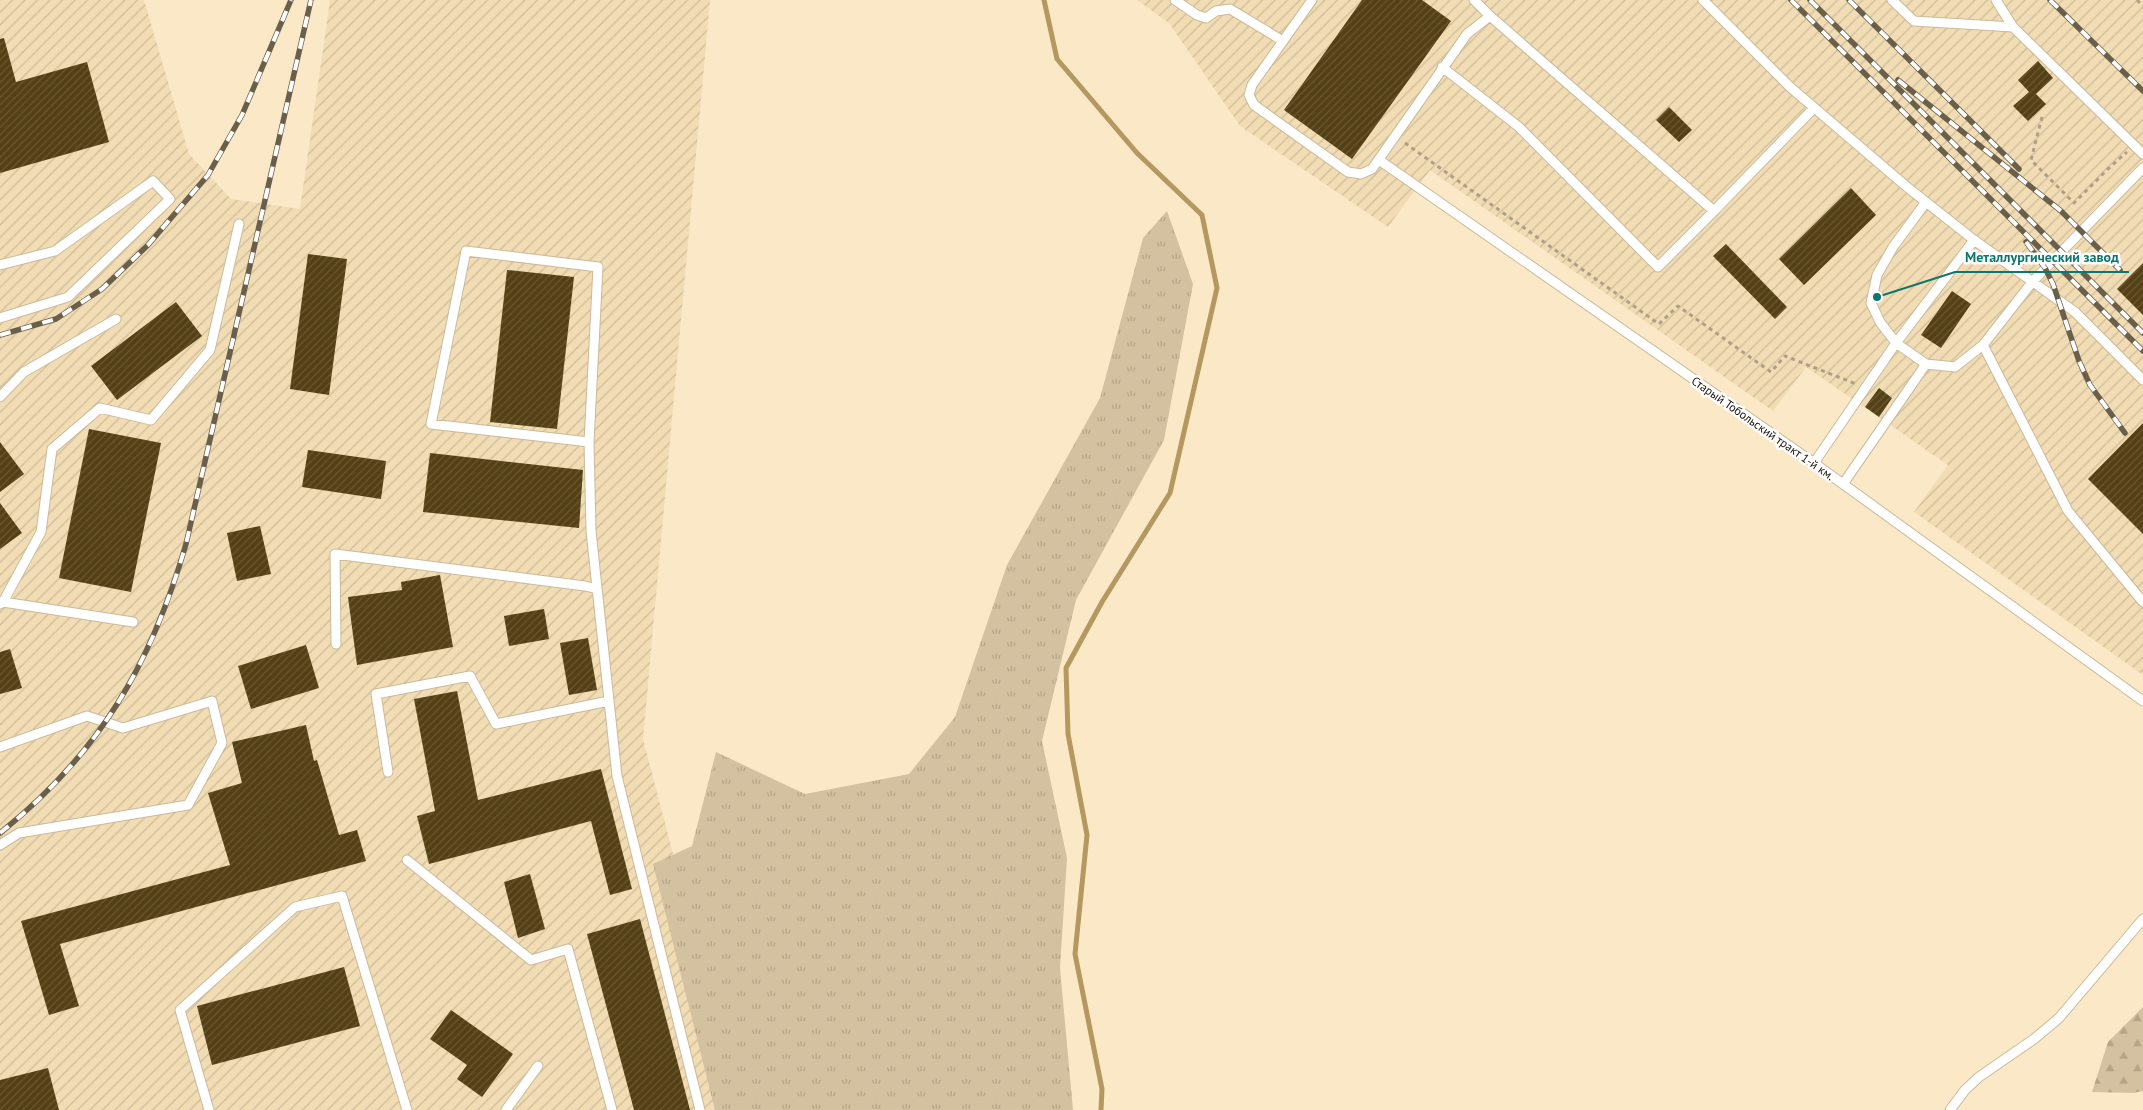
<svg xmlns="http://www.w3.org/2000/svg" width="2143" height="1110" font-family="'PT Sans',sans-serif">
	<defs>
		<pattern id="industrial-furrows" width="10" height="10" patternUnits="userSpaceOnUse" patternTransform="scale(1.25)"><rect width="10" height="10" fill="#f1dcb4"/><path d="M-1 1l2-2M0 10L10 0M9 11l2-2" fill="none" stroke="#cebc99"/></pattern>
		<pattern id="grass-tufts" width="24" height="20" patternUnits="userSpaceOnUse" patternTransform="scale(1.25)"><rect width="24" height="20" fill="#d3c19f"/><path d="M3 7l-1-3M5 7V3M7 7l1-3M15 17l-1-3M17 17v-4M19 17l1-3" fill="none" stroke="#b5a587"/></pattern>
		<pattern id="forest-firs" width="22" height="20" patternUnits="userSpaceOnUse" patternTransform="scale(1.25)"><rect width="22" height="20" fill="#d3c19f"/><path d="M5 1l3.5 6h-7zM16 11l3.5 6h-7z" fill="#b5a587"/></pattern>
		<pattern id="building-hatch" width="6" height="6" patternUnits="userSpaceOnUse" patternTransform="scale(1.25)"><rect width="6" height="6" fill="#544014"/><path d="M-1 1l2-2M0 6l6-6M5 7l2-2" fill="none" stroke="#685834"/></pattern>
	</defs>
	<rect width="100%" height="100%" fill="#fae8c7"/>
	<!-- industrial -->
	<path fill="url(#industrial-furrows)" d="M 0,0 L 144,0 L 189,154 L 231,199 L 300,209 L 330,0 L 710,0 L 643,739 L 740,1110 L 0,1110 Z
		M 1137,0 L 2143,0 L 2143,675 L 1914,512 L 1948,465 L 1806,367 L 1773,411 L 1430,170 L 1388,227 L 1240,126 L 1169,23 Z"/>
	<!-- grass -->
	<path fill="url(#grass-tufts)" d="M 1167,211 L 1193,284 L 1164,440 L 1076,600 L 1042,741 L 1067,858 L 1060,968 L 1073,1110 L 715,1110 L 653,864 L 692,846 L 716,752 L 805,794 L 909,774 L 955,717 L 1007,565 L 1100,398 L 1143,238 Z"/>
	<!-- forest -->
	<path fill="url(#forest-firs)" d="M 2143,1007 L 2143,1091 L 2133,1093 L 2092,1092 L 2108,1042 Z"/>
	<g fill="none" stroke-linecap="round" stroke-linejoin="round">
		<!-- stream -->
		<path stroke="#b59860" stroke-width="5" d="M 1044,0 L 1057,59 L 1137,153 L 1202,215 L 1217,288 L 1170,493 L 1102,602 L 1066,668 L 1068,734 L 1087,835 L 1075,954 L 1102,1089 L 1101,1110"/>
	</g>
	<!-- building -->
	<path fill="url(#building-hatch)" d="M 1362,0 L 1422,0 L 1451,21 L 1352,159 L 1284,110 Z
		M 4,38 L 16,82 L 87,62 L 109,142 L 0,173 L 0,39 Z
		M 2038,61 L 2053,78 L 2036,94 L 2046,104 L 2028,121 L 2013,106 L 2029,92 L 2018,80 Z
		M 1669,107 L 1692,130 L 1679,142 L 1656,120 Z
		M 1851,188 L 1876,215 L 1804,285 L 1779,259 Z
		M 1726,244 L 1787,307 L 1775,319 L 1713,256 Z
		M 308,254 L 347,259 L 329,395 L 290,389 Z
		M 2143,263 L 2143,315 L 2117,289 Z
		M 507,270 L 574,277 L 557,429 L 490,422 Z
		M 1952,291 L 1971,304 L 1941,348 L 1921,335 Z
		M 176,302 L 202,336 L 117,400 L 91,366 Z
		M 1879,388 L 1892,398 L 1879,417 L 1865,407 Z
		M 2143,423 L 2143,534 L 2088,479 Z
		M 89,429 L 161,443 L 131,592 L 59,578 Z
		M 0,442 L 24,474 L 0,492 Z
		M 308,450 L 386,461 L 381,499 L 302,487 Z
		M 430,453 L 583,470 L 579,528 L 423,512 Z
		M 0,503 L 22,533 L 0,549 Z
		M 260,526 L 271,574 L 237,581 L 227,533 Z
		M 440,575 L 453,647 L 357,665 L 348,597 L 402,590 L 401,582 Z
		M 544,609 L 549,639 L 509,646 L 504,616 Z
		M 588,638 L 597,690 L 569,695 L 560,643 Z
		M 306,645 L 319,688 L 251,709 L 238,666 Z
		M 10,649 L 22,688 L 0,694 L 0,652 Z
		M 457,691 L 478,800 L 601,769 L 632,889 L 610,895 L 591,821 L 429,864 L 417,816 L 435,811 L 414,699 Z
		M 306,725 L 314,761 L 317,760 L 339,835 L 357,830 L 366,861 L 60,944 L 79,1006 L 49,1015 L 21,921 L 230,865 L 208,793 L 242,783 L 232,742 Z
		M 530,874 L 545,929 L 518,938 L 504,882 Z
		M 640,919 L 690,1110 L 634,1110 L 587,934 Z
		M 344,967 L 360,1026 L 212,1065 L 197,1006 Z
		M 451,1010 L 513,1054 L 482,1097 L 457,1079 L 467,1065 L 430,1039 Z
		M 48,1068 L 59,1110 L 0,1110 L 0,1080 Z"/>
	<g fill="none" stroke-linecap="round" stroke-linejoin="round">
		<defs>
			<path id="lane" d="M 1175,0 L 1197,15 L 1206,18 L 1216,11 L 1230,9 L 1283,41 L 1252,85 L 1249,95 L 1254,105 L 1348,172 L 1361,174 L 1372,169 L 1467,34 L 1490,16
				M 1474,0 L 1490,16 L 1714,211 L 1814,108
				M 1703,0 L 1790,87 L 1907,187 L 1974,240 L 2075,312 L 2143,380
				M 1892,0 L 1914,21 L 2013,27
				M 1996,0 L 2013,27 L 2143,154
				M 1283,41 L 1312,0
				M 1442,67 L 1519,127 L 1658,267 L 1714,211
				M 1379,160 L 1814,463 L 2143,701
				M 1926,202 L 1893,247 L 1877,275 L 1871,303 L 1880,322 L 1896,343 L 1926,364 L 1955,367 L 1983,345 L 2033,281 L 2143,168
				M 0,265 L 55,251 L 153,181 L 170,199 L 68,297 L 0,318
				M 1983,345 L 2068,511 L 2143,602
				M 0,397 L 24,372 L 116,319
				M 589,442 L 431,424 L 466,251 L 598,267 L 589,442 L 591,531 L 617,776 L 700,1110
				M 1814,463 L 1896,343 L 1974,240
				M 1843,484 L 1926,364
				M 3,602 L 133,622
				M 0,604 L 3,602 L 41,532 L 52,449 L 100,408 L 151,420 L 210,350 L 239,224
				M 336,644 L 335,554 L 585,586 L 597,589
				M 0,747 L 87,716 L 123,728 L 212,701 L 222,743 L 188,805 L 19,833 L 0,845
				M 388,772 L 376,694 L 470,676 L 496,724 L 609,701
				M 407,860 L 531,960 L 568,949 L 612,1110
				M 209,1110 L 180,1010 L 295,907 L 342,896 L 407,1110
				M 506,1110 L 538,1066
				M 1950,1110 L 1965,1090 L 1979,1077 L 2034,1039 L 2059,1018 L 2143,919"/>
		</defs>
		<!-- lane casing -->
		<use href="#lane" stroke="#cbba99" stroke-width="11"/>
		<!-- path -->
		<path stroke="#aea087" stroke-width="3" stroke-dasharray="4 4" stroke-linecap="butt" d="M 2137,0 L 2143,6
			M 2042,117 L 2031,160 L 2074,203 L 2110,167 L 2127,152
			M 1405,143 L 1659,324 L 1678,306 L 1771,372 L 1785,356 L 1856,384"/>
		<!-- lane -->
		<use href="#lane" stroke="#fff" stroke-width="9"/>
		<defs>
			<path id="rail" d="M 1791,0 L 2143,351
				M 1810,0 L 2143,333
				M 1849,0 L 2019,169
				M 2050,0 L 2143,91
				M 1898,80 L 2061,211 L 2120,270
				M 2026,242 L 2045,268 L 2053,284 L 2079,361 L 2090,385 L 2125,433
				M 0,335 L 56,319 L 102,289 L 148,245 L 208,175 L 242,115 L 291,0
				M 0,833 C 99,754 151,665 186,544 L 311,0"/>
		</defs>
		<!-- rail casing -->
		<use href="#rail" stroke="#695f4b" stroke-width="5.5"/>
		<!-- rail -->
		<use href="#rail" stroke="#fff" stroke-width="4" stroke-dasharray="11" stroke-linecap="butt"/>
	</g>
	<g text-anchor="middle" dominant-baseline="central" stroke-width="5" stroke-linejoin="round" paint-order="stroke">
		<!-- street labels -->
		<g font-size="12" fill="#191307" stroke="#fff">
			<text transform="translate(1763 428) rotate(35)">Старый Тобольский тракт 1-й км.</text>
		</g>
	</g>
	<!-- callouts -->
	<path fill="none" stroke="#0f766e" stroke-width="2" d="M1877 297L1955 272H2129"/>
	<circle fill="#0f766e" stroke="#fff" stroke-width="2" cx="1877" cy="297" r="5"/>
	<g font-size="14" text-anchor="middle" font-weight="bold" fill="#0f766e" stroke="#fff" stroke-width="5" stroke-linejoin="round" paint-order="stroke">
		<text x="2042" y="262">Металлургический завод</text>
	</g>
</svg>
